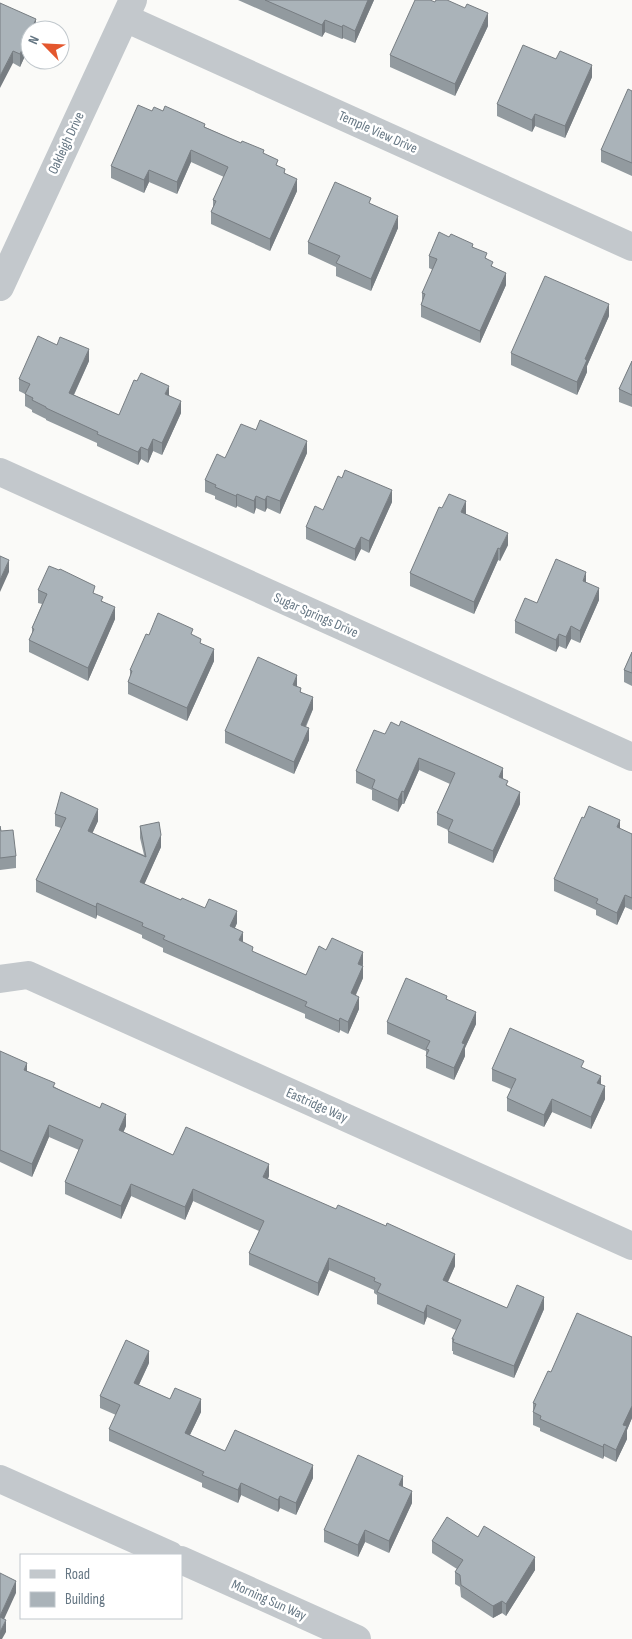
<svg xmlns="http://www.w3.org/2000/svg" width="632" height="1639" font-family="'Sofia Sans Condensed',sans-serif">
	<rect width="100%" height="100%" fill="#fafaf8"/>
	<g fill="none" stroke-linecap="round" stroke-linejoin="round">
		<!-- minor -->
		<path stroke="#c3c8cc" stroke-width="28" d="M 125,18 L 632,247
			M 0,287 L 133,0
			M 0,472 L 632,757
			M 0,979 L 28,975 L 632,1246
			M 0,1479 L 170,1555
			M 181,1560 L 357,1639"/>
	</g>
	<!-- wall -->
	<path fill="#929a9f" d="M 238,0 L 374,0 L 355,43 L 343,38 L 342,39 L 325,32 L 322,37 Z
		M 0,3 L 36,30 L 20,67 L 13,63 Z
		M 488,26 L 455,96 L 390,67 L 390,55 Z
		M 556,59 L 592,77 L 565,138 L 535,126 L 532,132 L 497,116 L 497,104 Z
		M 632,91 L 632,176 L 601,162 L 601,150 Z
		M 152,111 L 163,111 L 205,127 L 264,154 L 278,166 L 285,173 L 297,191 L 270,251 L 211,224 L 211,212 L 213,207 L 213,200 L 224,177 L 191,162 L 177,194 L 149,182 L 144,193 L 111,178 L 111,166 Z
		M 371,204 L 398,228 L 371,291 L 336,276 L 336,267 L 308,254 L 308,242 Z
		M 473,247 L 487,259 L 506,285 L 480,343 L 421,317 L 421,305 L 422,302 L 422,293 L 433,270 L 429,268 L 429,256 Z
		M 609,316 L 587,366 L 587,372 L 577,395 L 511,365 L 511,353 Z
		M 89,361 L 74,395 L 119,415 L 169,395 L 181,413 L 162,455 L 153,451 L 148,463 L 141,459 L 138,465 L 97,446 L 97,443 L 46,420 L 46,419 L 32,412 L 32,410 L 25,406 L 25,394 L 19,391 L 19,379 Z
		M 632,361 L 632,407 L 619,402 L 619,389 Z
		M 307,453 L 280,514 L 267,508 L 265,512 L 256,508 L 254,514 L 237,506 L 236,508 L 215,499 L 215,496 L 205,492 L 205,480 L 225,458 Z
		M 392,502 L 369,553 L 361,549 L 355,561 L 306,539 L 306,527 L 323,510 Z
		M 442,508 L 466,514 L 508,545 L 500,561 L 498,560 L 474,614 L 410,586 L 410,573 Z
		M 586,582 L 599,600 L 580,643 L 571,639 L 566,649 L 559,646 L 556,652 L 515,633 L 515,621 L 537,603 Z
		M 38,590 L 95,594 L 103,602 L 115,619 L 88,681 L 29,652 L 29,640 L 32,635 L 32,628 L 42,604 L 38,603 Z
		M 149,635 L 193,635 L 201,644 L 214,661 L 187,721 L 128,694 L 128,682 L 130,677 L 130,670 Z
		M 632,652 L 632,686 L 624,682 L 624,670 Z
		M 297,686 L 313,709 L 306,727 L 309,740 L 294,774 L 225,743 L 225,731 Z
		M 385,734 L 503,779 L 520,804 L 493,863 L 448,843 L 448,830 L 437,825 L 437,813 L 450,784 L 419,770 L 404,804 L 402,804 L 398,812 L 372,800 L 372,790 L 356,783 L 356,771 Z
		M 55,814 L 98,821 L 92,833 L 144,855 L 140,838 L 140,826 L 161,847 L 144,884 L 181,900 L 237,923 L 235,928 L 243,942 L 253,952 L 306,975 L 363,964 L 363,978 L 356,995 L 359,1009 L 348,1034 L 340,1030 L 339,1033 L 305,1018 L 305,1014 L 163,952 L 163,948 L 142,938 L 142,935 L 97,915 L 96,919 L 36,892 L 36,880 L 61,828 L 55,826 Z
		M 0,826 L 1,831 L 16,856 L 16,868 L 0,870 Z
		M 620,829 L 632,834 L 632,910 L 625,907 L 617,925 L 596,915 L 596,910 L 554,891 L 554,879 Z
		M 447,999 L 476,1024 L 465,1048 L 465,1056 L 454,1080 L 426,1068 L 426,1051 L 387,1034 L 387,1022 Z
		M 0,1051 L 27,1071 L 55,1087 L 126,1126 L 123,1132 L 173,1155 L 269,1176 L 268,1179 L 455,1266 L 448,1282 L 507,1308 L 544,1309 L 514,1378 L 453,1354 L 453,1351 L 452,1351 L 452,1339 L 456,1330 L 427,1317 L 424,1325 L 377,1304 L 377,1295 L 374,1293 L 374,1290 L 329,1270 L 318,1296 L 249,1265 L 249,1253 L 259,1231 L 193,1201 L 185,1220 L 131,1196 L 121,1219 L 65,1194 L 65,1182 L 79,1150 L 49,1137 L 32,1177 L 0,1162 Z
		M 584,1068 L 601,1085 L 605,1099 L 591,1129 L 552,1112 L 544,1127 L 507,1111 L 507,1098 L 511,1089 L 492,1081 L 492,1069 Z
		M 632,1337 L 632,1418 L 627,1430 L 627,1439 L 616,1462 L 604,1456 L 603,1459 L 540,1431 L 540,1428 L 533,1425 L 533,1403 L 551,1372 Z
		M 149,1363 L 139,1385 L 170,1399 L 201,1412 L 190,1435 L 225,1451 L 313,1478 L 296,1515 L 280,1508 L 278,1512 L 241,1495 L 238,1503 L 202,1487 L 202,1483 L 109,1441 L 109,1429 L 116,1415 L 100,1408 L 100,1396 Z
		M 403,1487 L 412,1503 L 389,1553 L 365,1542 L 358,1557 L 324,1542 L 324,1530 Z
		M 478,1537 L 535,1570 L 506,1616 L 502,1613 L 493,1618 L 461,1597 L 460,1587 L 455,1584 L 455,1572 L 457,1569 L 432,1553 L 432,1541 Z"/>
	<!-- shaded-wall -->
	<path fill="#777d82" d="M 368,0 L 374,0 L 355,43 L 355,31 Z
		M 488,13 L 488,26 L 455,96 L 455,84 Z
		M 36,19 L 36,30 L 31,30 Z
		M 325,20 L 325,32 L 322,37 L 322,25 Z
		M 343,25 L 343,38 L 342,39 L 342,27 Z
		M 30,33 L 30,45 L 20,67 L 20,54 Z
		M 13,51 L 13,63 L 0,88 L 0,76 Z
		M 592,65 L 592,77 L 565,138 L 565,126 Z
		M 535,114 L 535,126 L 532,132 L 532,120 Z
		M 191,150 L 191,162 L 177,194 L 177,182 Z
		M 149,170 L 149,182 L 144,193 L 144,180 Z
		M 297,179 L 297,191 L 270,251 L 270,239 Z
		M 398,216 L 398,228 L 371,291 L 371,279 Z
		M 506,273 L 506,285 L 480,343 L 480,331 Z
		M 609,304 L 609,316 L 587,366 L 587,372 L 577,395 L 577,382 L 585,359 Z
		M 89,349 L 89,361 L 69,405 L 69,393 Z
		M 169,386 L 169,398 L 165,394 Z
		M 181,401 L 181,413 L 162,455 L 162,443 Z
		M 153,439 L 153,451 L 148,463 L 148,450 Z
		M 307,441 L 307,453 L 280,514 L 280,501 Z
		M 141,447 L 141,459 L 138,465 L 138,452 Z
		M 392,490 L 392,502 L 369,553 L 369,541 Z
		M 237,494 L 237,506 L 236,508 L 236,496 Z
		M 256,496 L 256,508 L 254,514 L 254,501 Z
		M 267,496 L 267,508 L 265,512 L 265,500 Z
		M 466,501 L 466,514 L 461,524 L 461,512 Z
		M 508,533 L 508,545 L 500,561 L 500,549 Z
		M 361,537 L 361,549 L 355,561 L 355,549 Z
		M 498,548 L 498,560 L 474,614 L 474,602 Z
		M 9,560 L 9,572 L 0,592 L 0,580 Z
		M 586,572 L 586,585 L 583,581 Z
		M 599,588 L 599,600 L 580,643 L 580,631 Z
		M 115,607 L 115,619 L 88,681 L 88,668 Z
		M 571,626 L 571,639 L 566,649 L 566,637 Z
		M 559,634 L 559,646 L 556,652 L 556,640 Z
		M 214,649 L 214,661 L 187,721 L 187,708 Z
		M 297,675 L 297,687 L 293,685 Z
		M 313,697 L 313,709 L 301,736 L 301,725 Z
		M 309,728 L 309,740 L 294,774 L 294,762 Z
		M 419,758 L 419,770 L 404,804 L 404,792 Z
		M 503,768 L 503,780 L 499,777 Z
		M 402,791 L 402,804 L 398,812 L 398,800 Z
		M 520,792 L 520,804 L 493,863 L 493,851 Z
		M 98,809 L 98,821 L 88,843 L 88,831 Z
		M 620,820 L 620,832 L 617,827 Z
		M 161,835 L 161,847 L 140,894 L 140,882 Z
		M 625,895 L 625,907 L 617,925 L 617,913 Z
		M 97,903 L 97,915 L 96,919 L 96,907 Z
		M 237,911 L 237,923 L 230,938 L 230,926 Z
		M 243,932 L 243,944 L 239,940 Z
		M 363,952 L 363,964 L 358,976 L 358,964 Z
		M 363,966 L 363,978 L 351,1005 L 351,993 Z
		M 359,997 L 359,1009 L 348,1034 L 348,1022 Z
		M 476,1012 L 476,1024 L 465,1048 L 465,1056 L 454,1080 L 454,1068 L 462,1043 Z
		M 340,1018 L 340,1030 L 339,1033 L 339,1021 Z
		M 27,1063 L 27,1075 L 24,1070 Z
		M 601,1076 L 601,1088 L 597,1083 Z
		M 605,1086 L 605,1099 L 591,1129 L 591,1117 Z
		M 552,1099 L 552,1112 L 544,1127 L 544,1115 Z
		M 126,1114 L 126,1126 L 119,1143 L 119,1130 Z
		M 49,1125 L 49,1137 L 32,1177 L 32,1164 Z
		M 269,1164 L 269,1176 L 263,1189 L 263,1177 Z
		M 131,1184 L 131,1196 L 121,1219 L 121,1206 Z
		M 193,1189 L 193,1201 L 185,1220 L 185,1207 Z
		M 455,1254 L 455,1266 L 443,1292 L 443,1280 Z
		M 329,1258 L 329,1270 L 318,1296 L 318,1283 Z
		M 544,1297 L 544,1309 L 514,1378 L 514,1366 Z
		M 427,1305 L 427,1317 L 424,1325 L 424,1313 Z
		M 149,1351 L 149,1363 L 134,1395 L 134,1383 Z
		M 201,1399 L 201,1412 L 185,1445 L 185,1433 Z
		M 632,1406 L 632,1418 L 627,1430 L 627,1439 L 616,1462 L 616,1450 L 623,1425 Z
		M 604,1444 L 604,1456 L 603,1459 L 603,1447 Z
		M 313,1465 L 313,1478 L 296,1515 L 296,1503 Z
		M 403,1476 L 403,1488 L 399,1485 Z
		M 241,1483 L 241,1495 L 238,1503 L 238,1490 Z
		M 412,1491 L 412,1503 L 389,1553 L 389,1541 Z
		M 280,1496 L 280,1508 L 278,1512 L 278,1500 Z
		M 365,1530 L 365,1542 L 358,1557 L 358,1545 Z
		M 535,1557 L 535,1570 L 506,1616 L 506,1604 Z
		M 16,1581 L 16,1593 L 0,1628 L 0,1616 Z
		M 502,1601 L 502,1613 L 493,1618 L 493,1606 Z
		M 6,1620 L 6,1632 L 2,1639 L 0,1639 L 0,1632 Z"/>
	<!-- building -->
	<path fill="#aab3b9" stroke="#777d82" d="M 265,0 L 368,0 L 355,31 L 343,25 L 342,27 L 325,20 L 322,25 Z
		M 415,0 L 430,0 L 435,2 L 436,0 L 447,0 L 465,8 L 467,4 L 488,13 L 455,84 L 390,55 Z
		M 0,3 L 36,19 L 31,30 L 30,30 L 30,33 L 20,54 L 13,51 L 0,76 Z
		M 523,45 L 556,59 L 560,51 L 592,65 L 565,126 L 535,114 L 532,120 L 497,104 Z
		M 628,89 L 632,91 L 632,163 L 601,150 Z
		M 138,105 L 152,111 L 154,107 L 163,111 L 165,106 L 205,124 L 204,127 L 241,143 L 242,141 L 264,150 L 263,153 L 278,160 L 276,165 L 285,169 L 284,173 L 297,179 L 270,239 L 211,212 L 216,201 L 213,200 L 228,167 L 191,150 L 177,182 L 149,170 L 144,180 L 111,166 Z
		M 335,182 L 371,198 L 369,203 L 398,216 L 371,279 L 336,263 L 340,256 L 308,242 Z
		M 439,232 L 449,237 L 451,234 L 473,244 L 472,247 L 487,253 L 485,258 L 493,262 L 491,266 L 506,273 L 480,331 L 421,305 L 425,294 L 422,293 L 437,259 L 429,256 Z
		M 545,276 L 609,304 L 585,359 L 587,360 L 577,382 L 511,353 Z
		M 38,336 L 57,345 L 60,337 L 89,349 L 69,393 L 119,415 L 134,380 L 137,381 L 141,373 L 169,386 L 165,394 L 181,401 L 162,443 L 153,439 L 148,450 L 141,447 L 138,452 L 97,434 L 98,432 L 46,408 L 46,407 L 32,400 L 33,398 L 25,394 L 30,384 L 19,379 Z
		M 632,361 L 632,395 L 619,389 Z
		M 260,420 L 307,441 L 280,501 L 267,496 L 265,500 L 256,496 L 254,501 L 237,494 L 236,496 L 215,487 L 216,485 L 205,480 L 217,454 L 225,458 L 241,424 L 256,430 Z
		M 345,470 L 392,490 L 369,541 L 361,537 L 355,549 L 306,527 L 315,506 L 323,510 L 338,476 L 342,478 Z
		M 449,494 L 466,501 L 461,512 L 508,533 L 500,549 L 498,548 L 474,602 L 410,573 L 439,507 L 442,508 Z
		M 0,556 L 9,560 L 0,580 Z
		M 556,559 L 586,572 L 583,581 L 599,588 L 580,631 L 571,626 L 566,637 L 559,634 L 556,640 L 515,621 L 525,598 L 537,603 Z
		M 49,566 L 59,570 L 60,569 L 95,586 L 93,593 L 103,597 L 101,601 L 115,607 L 88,668 L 29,640 L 34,629 L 32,628 L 47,594 L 38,590 Z
		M 158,613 L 193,629 L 191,634 L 201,639 L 200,643 L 214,649 L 187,708 L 128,682 L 132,671 L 130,670 L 146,634 L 149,635 Z
		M 632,652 L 632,673 L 624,670 Z
		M 258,657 L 297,675 L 293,685 L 301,688 L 300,692 L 313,697 L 301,725 L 309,728 L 294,762 L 225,731 Z
		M 401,721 L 503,768 L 499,777 L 508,781 L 506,785 L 520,792 L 493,851 L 448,831 L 453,820 L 437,813 L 455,773 L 419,758 L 404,792 L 402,791 L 398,800 L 372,788 L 375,780 L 356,771 L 374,730 L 385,734 L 391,722 L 399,726 Z
		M 61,792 L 98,809 L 88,831 L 146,857 L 140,826 L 159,822 L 161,835 L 140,882 L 181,900 L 182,898 L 205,908 L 209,899 L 237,911 L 230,926 L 243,932 L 239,940 L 253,947 L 252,951 L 306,975 L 319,946 L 326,950 L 332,938 L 363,952 L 358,964 L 363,966 L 351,993 L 359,997 L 348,1022 L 340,1018 L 339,1021 L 305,1006 L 307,1002 L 163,939 L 165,936 L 142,926 L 143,923 L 97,903 L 96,907 L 36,880 L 66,818 L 55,814 Z
		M 589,806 L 620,820 L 617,827 L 632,834 L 632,898 L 625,895 L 617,913 L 596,903 L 598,899 L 554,879 L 582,817 L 584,818 Z
		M 0,826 L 1,831 L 13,830 L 16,856 L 0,858 Z
		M 406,978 L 447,996 L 446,999 L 476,1012 L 462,1043 L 465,1044 L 454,1068 L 426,1056 L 429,1050 L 426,1049 L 430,1041 L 387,1022 Z
		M 510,1028 L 584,1061 L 581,1067 L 601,1076 L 597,1083 L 605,1086 L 591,1117 L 552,1099 L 544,1115 L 507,1098 L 516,1079 L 492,1069 Z
		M 0,1051 L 27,1063 L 24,1070 L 55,1083 L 53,1087 L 100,1108 L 102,1103 L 126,1114 L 119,1130 L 173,1155 L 186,1127 L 269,1164 L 263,1177 L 336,1209 L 338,1205 L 386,1226 L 387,1223 L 455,1254 L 443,1280 L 507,1308 L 517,1285 L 544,1297 L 514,1366 L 453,1342 L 454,1339 L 452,1339 L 461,1320 L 427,1305 L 424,1313 L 377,1292 L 381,1284 L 374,1281 L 375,1278 L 329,1258 L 318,1283 L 249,1253 L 264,1221 L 193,1189 L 185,1207 L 131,1184 L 121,1206 L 65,1182 L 83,1140 L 49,1125 L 32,1164 L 0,1150 Z
		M 577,1313 L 632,1337 L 632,1406 L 623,1425 L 627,1426 L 616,1450 L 604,1444 L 603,1447 L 540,1419 L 541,1416 L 533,1412 L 536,1404 L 533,1403 L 548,1371 L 551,1372 Z
		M 126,1340 L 149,1351 L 134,1383 L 170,1399 L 175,1388 L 201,1399 L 185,1433 L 225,1451 L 235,1430 L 313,1465 L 296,1503 L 280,1496 L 278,1500 L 241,1483 L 238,1490 L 202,1475 L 204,1472 L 109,1429 L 120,1405 L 100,1396 Z
		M 358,1455 L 403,1476 L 399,1485 L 412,1491 L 389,1541 L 365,1530 L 358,1545 L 324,1530 Z
		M 447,1517 L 478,1537 L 484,1526 L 535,1557 L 506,1604 L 502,1601 L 493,1606 L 461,1585 L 460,1575 L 455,1572 L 463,1560 L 432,1541 Z
		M 0,1573 L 16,1581 L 0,1616 Z
		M 0,1617 L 6,1620 L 0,1632 Z"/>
	<g text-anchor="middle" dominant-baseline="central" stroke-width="5" stroke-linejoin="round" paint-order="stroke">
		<!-- street labels -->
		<g font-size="14" fill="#657683" stroke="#fff">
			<text transform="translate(378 132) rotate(24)">Temple View Drive</text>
			<text transform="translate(66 143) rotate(-65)">Oakleigh Drive</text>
			<text transform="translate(316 615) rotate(24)">Sugar Springs Drive</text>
			<text transform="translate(317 1105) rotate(24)">Eastridge Way</text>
			<text transform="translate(269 1600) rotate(24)">Morning Sun Way</text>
		</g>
	</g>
	<!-- legend -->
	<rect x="20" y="1554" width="162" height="65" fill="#ffffff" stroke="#c1c8cd"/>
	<rect x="30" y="1570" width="25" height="8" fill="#c3c8cc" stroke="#c1c8cd"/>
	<text x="65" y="1579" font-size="15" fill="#657683">Road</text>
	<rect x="30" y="1592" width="25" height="15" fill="#aab3b9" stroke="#c1c8cd"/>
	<text x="65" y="1604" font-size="15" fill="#657683">Building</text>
	<!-- north arrow -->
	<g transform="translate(45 45) rotate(294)"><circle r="24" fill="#ffffff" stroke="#c1c8cd"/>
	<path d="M0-4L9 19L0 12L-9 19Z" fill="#e4572e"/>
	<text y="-8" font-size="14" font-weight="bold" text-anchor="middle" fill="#657683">N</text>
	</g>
</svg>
